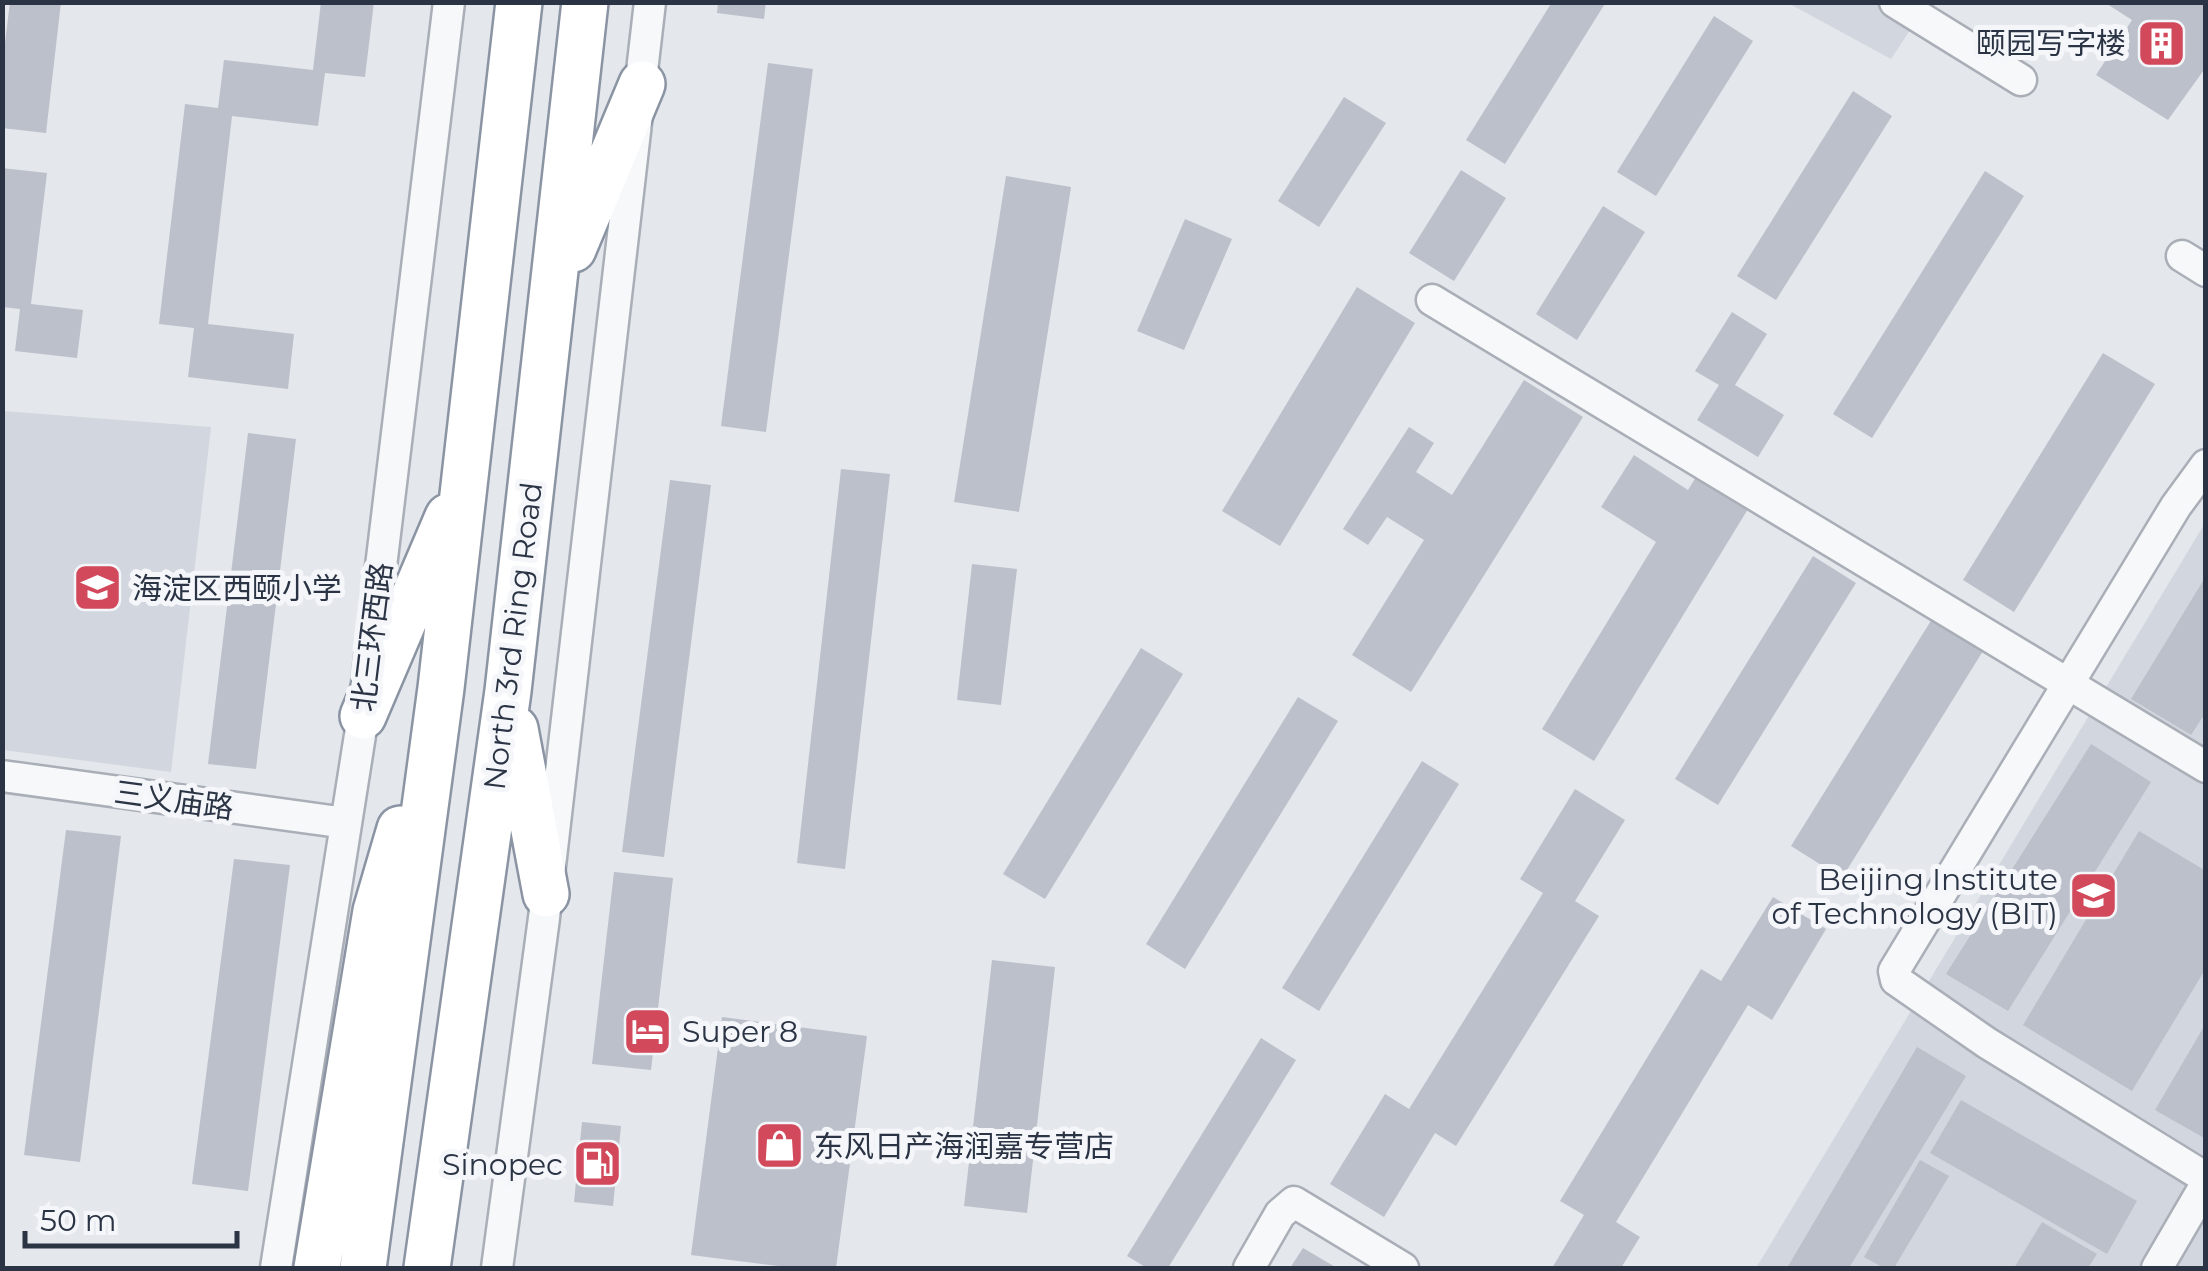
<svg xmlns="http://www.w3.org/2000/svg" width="2208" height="1271" font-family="Montserrat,'Noto Sans SC',sans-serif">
	<rect width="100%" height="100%" fill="#e4e7ec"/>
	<!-- built -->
	<path fill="#d2d6de" d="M 1788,3 L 1928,3 L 1891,59 Z
		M 3,411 L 211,427 L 171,772 L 3,750 Z
		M 2205,523 L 2205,1268 L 1756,1268 Z"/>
	<!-- building -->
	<path fill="#bbc0ca" d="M 10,2 L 61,2 L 46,133 L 2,128 L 2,67 Z
		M 321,2 L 374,2 L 365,77 L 325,73 L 318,126 L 232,116 L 208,324 L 294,334 L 288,389 L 188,377 L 194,328 L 159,324 L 185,104 L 218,108 L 224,60 L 313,70 Z
		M 718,2 L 766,2 L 764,19 L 717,13 Z
		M 1552,2 L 1606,2 L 1505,164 L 1466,140 Z
		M 2104,2 L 2206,2 L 2206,67 L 2168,120 L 2096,75 L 2132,20 Z
		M 1714,16 L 1753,41 L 1656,196 L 1617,172 Z
		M 768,63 L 813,69 L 766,432 L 721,426 Z
		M 1853,91 L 1892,116 L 1776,300 L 1737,276 Z
		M 1344,97 L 1386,123 L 1319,227 L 1278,201 Z
		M 2,168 L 47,173 L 31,304 L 83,310 L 77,358 L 15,351 L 20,309 L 2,307 Z
		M 1461,170 L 1506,198 L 1454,281 L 1409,253 Z
		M 1985,171 L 2024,196 L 1872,438 L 1833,414 Z
		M 1006,176 L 1071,187 L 1019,512 L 954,502 Z
		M 1603,206 L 1645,232 L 1577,340 L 1536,314 Z
		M 1185,219 L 1232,239 L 1184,350 L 1137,331 Z
		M 1357,287 L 1415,323 L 1280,546 L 1222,511 Z
		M 1732,312 L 1767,334 L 1735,385 L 1784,415 L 1758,457 L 1697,420 L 1719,385 L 1695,371 Z
		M 2103,353 L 2155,384 L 2014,612 L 1963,580 Z
		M 1524,380 L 1583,417 L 1411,692 L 1352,655 L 1424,540 L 1387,517 L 1368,545 L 1343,529 L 1409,427 L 1434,443 L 1416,472 L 1452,495 Z
		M 248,433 L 296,439 L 256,769 L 208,764 Z
		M 1634,455 L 1688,490 L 1696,477 L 1748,509 L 1594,761 L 1542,729 L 1656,542 L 1601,507 Z
		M 841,469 L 890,474 L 845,869 L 797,863 Z
		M 670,480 L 711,485 L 664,857 L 622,852 Z
		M 1813,556 L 1856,583 L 1718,805 L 1675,779 Z
		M 972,564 L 1017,569 L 1001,705 L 957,700 Z
		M 2206,576 L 2206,712 L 2191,735 L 2131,699 Z
		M 1932,619 L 1983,651 L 1842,878 L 1791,846 Z
		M 1141,648 L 1183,674 L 1045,899 L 1003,874 Z
		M 1298,697 L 1338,721 L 1185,969 L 1146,944 Z
		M 2091,744 L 2151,782 L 2008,1011 L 1946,974 Z
		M 1422,761 L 1459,784 L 1319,1011 L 1282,988 Z
		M 1575,789 L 1625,820 L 1575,901 L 1599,916 L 1456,1146 L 1435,1133 L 1384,1217 L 1330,1184 L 1385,1094 L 1409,1109 L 1543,893 L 1520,879 Z
		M 66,830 L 121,836 L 80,1162 L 24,1155 Z
		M 2139,831 L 2206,871 L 2206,968 L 2132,1091 L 2023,1025 Z
		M 234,859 L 290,865 L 248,1191 L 192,1184 Z
		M 614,872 L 673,878 L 651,1070 L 592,1064 Z
		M 1773,897 L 1826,929 L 1772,1020 L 1748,1005 L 1616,1222 L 1640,1237 L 1621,1268 L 1552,1268 L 1584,1215 L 1560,1201 L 1701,969 L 1721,981 Z
		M 992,960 L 1055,967 L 1027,1213 L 964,1206 Z
		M 722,1017 L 867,1036 L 836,1268 L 795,1268 L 691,1255 Z
		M 2206,1023 L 2206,1139 L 2155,1110 Z
		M 1261,1038 L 1296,1060 L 1168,1268 L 1147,1268 L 1127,1256 Z
		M 1917,1047 L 1966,1076 L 1849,1268 L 1787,1268 Z
		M 1961,1100 L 2137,1201 L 2107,1254 L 1930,1153 Z
		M 582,1122 L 621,1126 L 613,1206 L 574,1202 Z
		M 1920,1160 L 1949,1176 L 1894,1268 L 1884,1268 L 1864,1257 Z
		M 2042,1222 L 2097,1254 L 2088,1268 L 2014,1268 Z
		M 1303,1248 L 1337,1268 L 1290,1268 Z"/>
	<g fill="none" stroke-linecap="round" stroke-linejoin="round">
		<defs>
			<path id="minor" d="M 1895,2 L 2021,80
				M 2182,256 L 2206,271
				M 1432,300 L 2206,767
				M 2206,465 L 2176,506 L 1894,971 L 1896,980 L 1987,1043 L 2206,1178
				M 2,776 L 346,823
				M 276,1268 L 363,716 L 449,2
				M 497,1268 L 544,918 L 650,2
				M 1249,1268 L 1280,1214 L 1294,1202 L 1403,1268
				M 2157,1268 L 2206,1184"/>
			<path id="highway" d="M 573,249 L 642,84
				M 363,716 L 448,517
				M 515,729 L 546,894
				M 317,1268 L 376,911 L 400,829
				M 363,1268 L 441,688 L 519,2
				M 427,1268 L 508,691 L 585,2"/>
		</defs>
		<!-- minor casing -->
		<use href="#minor" stroke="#a9aeb7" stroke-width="35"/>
		<!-- highway casing -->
		<use href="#highway" stroke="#8b94a3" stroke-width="50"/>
		<!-- minor -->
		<use href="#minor" stroke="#f7f8fa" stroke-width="30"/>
		<!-- highway -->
		<use href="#highway" stroke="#fff" stroke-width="45"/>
	</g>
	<!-- icons -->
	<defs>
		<symbol id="building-square" viewBox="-11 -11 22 22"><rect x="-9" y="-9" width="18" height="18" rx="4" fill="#d1495b" stroke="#f4f6f9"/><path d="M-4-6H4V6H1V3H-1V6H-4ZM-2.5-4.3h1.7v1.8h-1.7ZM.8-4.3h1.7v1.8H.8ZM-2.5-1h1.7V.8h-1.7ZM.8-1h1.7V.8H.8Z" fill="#fff"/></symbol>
		<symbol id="school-square" viewBox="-11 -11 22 22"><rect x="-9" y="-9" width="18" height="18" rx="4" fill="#d1495b" stroke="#f4f6f9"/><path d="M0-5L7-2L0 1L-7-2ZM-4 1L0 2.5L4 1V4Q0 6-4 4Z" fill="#fff"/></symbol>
		<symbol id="university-square" viewBox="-11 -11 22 22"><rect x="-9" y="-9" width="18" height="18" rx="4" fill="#d1495b" stroke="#f4f6f9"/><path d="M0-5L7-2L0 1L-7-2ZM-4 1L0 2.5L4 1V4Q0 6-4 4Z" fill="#fff"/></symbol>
		<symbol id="hotel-square" viewBox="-11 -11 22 22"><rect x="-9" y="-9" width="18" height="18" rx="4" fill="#d1495b" stroke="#f4f6f9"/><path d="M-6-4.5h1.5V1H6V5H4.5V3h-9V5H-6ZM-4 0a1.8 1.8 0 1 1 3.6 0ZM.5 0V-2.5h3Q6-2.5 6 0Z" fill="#fff"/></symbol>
		<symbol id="shop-square" viewBox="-11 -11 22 22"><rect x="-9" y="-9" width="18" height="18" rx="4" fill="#d1495b" stroke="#f4f6f9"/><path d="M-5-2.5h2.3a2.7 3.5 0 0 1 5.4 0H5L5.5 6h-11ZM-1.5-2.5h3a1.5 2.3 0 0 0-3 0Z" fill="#fff"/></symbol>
		<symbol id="fuel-square" viewBox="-11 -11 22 22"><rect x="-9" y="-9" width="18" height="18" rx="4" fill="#d1495b" stroke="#f4f6f9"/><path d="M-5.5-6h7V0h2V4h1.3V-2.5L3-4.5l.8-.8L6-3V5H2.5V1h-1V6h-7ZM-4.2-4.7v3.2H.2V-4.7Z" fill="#fff"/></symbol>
	</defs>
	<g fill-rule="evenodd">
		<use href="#building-square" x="2134" y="16" width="55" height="55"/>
		<use href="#school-square" x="70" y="560" width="55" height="55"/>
		<use href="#university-square" x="2066" y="868" width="55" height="55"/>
		<use href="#hotel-square" x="620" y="1004" width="55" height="55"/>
		<use href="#shop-square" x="752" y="1118" width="55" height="55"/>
		<use href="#fuel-square" x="570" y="1136" width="55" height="55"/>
	</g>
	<g text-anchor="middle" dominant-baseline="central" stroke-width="10" stroke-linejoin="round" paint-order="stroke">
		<!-- poi labels -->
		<g font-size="30" fill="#2b3445" stroke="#f4f6f9" text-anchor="end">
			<text x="2126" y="43">颐园写字楼</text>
			<text x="132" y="588" text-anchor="start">海淀区西颐小学</text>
			<text x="2058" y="879">Beijing Institute<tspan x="2058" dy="34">of Technology (BIT)</tspan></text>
			<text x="682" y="1031" text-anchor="start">Super 8</text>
			<text x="814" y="1146" text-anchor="start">东风日产海润嘉专营店</text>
			<text x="563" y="1164">Sinopec</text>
		</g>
		<!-- street labels -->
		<g font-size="30" fill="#2b3445" stroke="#f4f6f9">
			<text transform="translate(513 636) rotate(-83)">North 3rd Ring Road</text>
			<text transform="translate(372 637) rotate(-83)">北三环西路</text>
			<text transform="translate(174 800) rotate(8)">三义庙路</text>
		</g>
	</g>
	<!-- border -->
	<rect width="2208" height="1271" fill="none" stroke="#2b3445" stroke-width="10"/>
	<!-- scale -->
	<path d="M25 1231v15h212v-15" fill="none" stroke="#2b3445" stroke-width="5"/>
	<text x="40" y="1231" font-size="30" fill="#2b3445" stroke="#f4f6f9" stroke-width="8" paint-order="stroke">50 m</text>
</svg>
